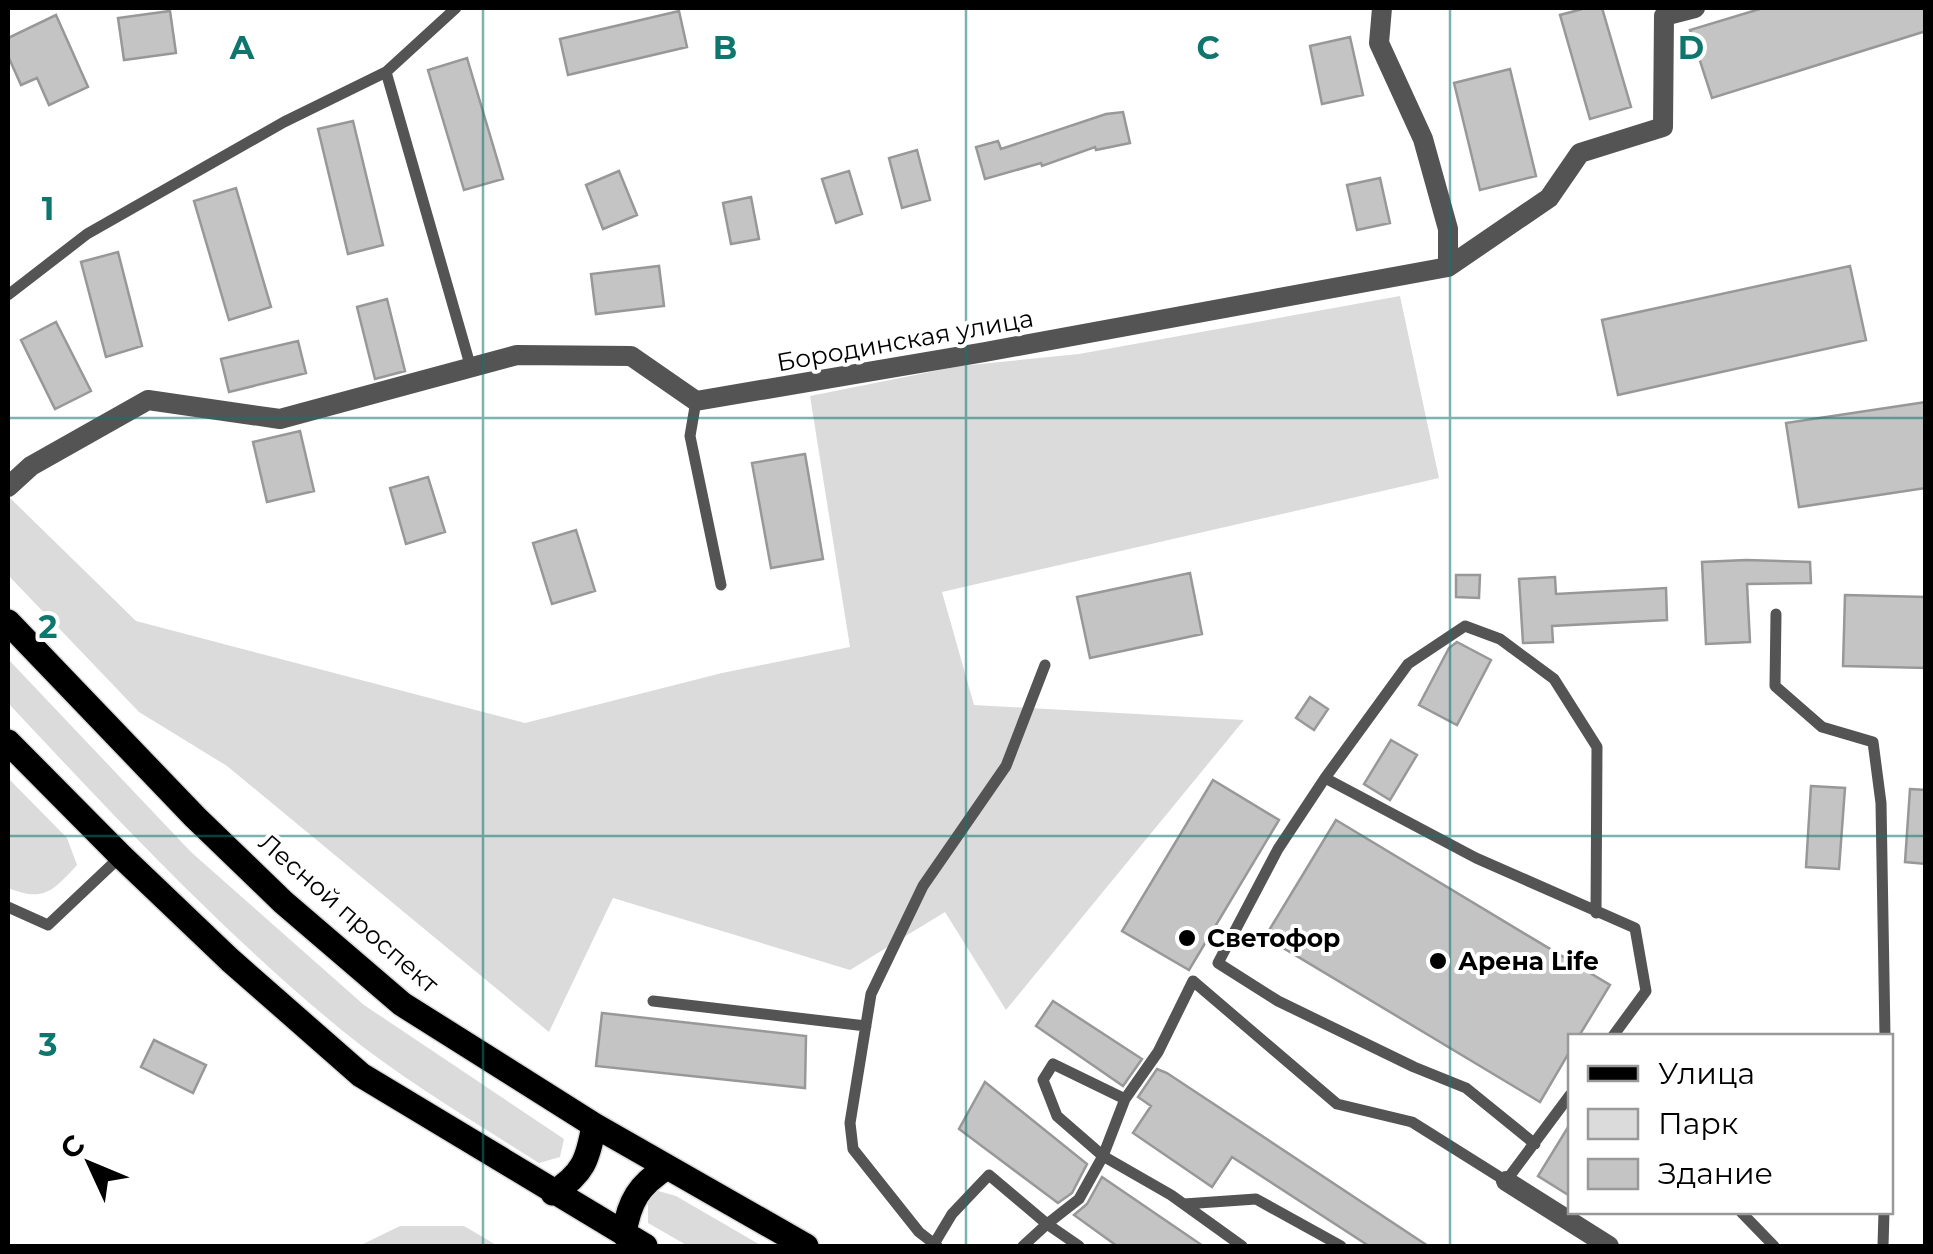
<svg xmlns="http://www.w3.org/2000/svg" width="1933" height="1254" font-family="Montserrat,sans-serif">
	<rect width="100%" height="100%" fill="#fff"/>
	<!-- green -->
	<path fill="#dbdbdb" d="M 1400,296 L 1439,478 L 942,592 L 974,705 L 1244,720 L 1006,1010 L 945,912 L 850,970 L 613,898 L 549,1032 L 227,766 L 139,712 L 8,575 L 8,496 L 136,621 L 525,723 L 722,673 L 850,647 L 810,396 L 960,366 L 1079,354 Z
		M 8,659 L 191,852 L 364,1005 L 564,1139 L 560,1157 L 539,1163 C 473,1121 405,1081 344,1032 C 222,932 115,817 8,703 Z
		M 8,778 L 67,838 L 77,865 C 52,892 44,902 8,888 Z
		M 655,1190 L 676,1196 L 762,1246 L 688,1246 L 648,1223 L 648,1201 Z
		M 400,1226 L 464,1226 L 498,1246 L 359,1246 Z"/>
	<!-- building -->
	<path fill="#c4c4c4" stroke="#989898" stroke-width="2.5" d="M 1586,8 L 1602,8 L 1631,107 L 1590,119 L 1560,15 Z
		M 1763,8 L 1926,8 L 1926,31 L 1712,98 L 1690,30 Z
		M 170,11 L 176,53 L 124,60 L 118,18 Z
		M 679,11 L 687,47 L 568,75 L 560,39 Z
		M 56,15 L 88,87 L 49,105 L 37,78 L 21,85 L 8,56 L 8,38 Z
		M 1350,37 L 1363,95 L 1322,104 L 1310,46 Z
		M 467,58 L 503,179 L 464,190 L 428,70 Z
		M 1510,69 L 1536,176 L 1480,190 L 1454,83 Z
		M 1123,112 L 1130,143 L 1096,150 L 1095,147 L 1042,166 L 1041,163 L 985,179 L 976,147 L 998,141 L 1001,149 L 1106,114 Z
		M 353,121 L 383,245 L 348,254 L 318,129 Z
		M 917,150 L 930,200 L 902,208 L 889,158 Z
		M 619,171 L 637,215 L 603,229 L 586,185 Z
		M 849,171 L 862,214 L 836,223 L 822,179 Z
		M 1380,178 L 1390,223 L 1357,230 L 1347,185 Z
		M 236,188 L 271,307 L 229,320 L 194,201 Z
		M 751,197 L 759,239 L 731,244 L 723,203 Z
		M 118,252 L 142,346 L 106,357 L 81,262 Z
		M 659,266 L 664,306 L 596,314 L 591,274 Z
		M 1850,266 L 1866,340 L 1618,395 L 1602,320 Z
		M 387,299 L 405,371 L 375,379 L 357,307 Z
		M 56,322 L 91,391 L 55,409 L 21,340 Z
		M 298,341 L 306,373 L 229,392 L 221,359 Z
		M 1926,402 L 1926,488 L 1799,507 L 1786,423 Z
		M 300,431 L 314,491 L 267,502 L 253,442 Z
		M 805,454 L 823,559 L 771,568 L 752,463 Z
		M 428,477 L 445,532 L 406,544 L 390,488 Z
		M 576,530 L 595,591 L 552,604 L 533,543 Z
		M 1746,560 L 1810,562 L 1811,583 L 1747,584 L 1750,642 L 1706,644 L 1702,562 Z
		M 1190,573 L 1202,634 L 1090,658 L 1077,597 Z
		M 1456,575 L 1480,575 L 1479,598 L 1456,597 Z
		M 1555,577 L 1556,594 L 1666,588 L 1667,620 L 1552,626 L 1553,642 L 1523,643 L 1519,579 Z
		M 1845,595 L 1926,597 L 1926,668 L 1843,666 Z
		M 1457,642 L 1491,660 L 1457,725 L 1419,705 L 1449,648 Z
		M 1310,697 L 1328,709 L 1314,730 L 1296,718 Z
		M 1391,740 L 1417,755 L 1390,800 L 1364,784 Z
		M 1213,780 L 1279,820 L 1189,970 L 1122,931 Z
		M 1811,786 L 1845,788 L 1839,869 L 1806,867 Z
		M 1910,789 L 1926,790 L 1926,864 L 1905,862 Z
		M 1336,820 L 1610,985 L 1579,1036 L 1570,1036 L 1570,1051 L 1540,1102 L 1265,937 Z
		M 1053,1001 L 1142,1059 L 1123,1086 L 1036,1026 Z
		M 602,1013 L 806,1036 L 805,1088 L 596,1066 Z
		M 154,1040 L 206,1065 L 193,1093 L 141,1067 Z
		M 1157,1069 L 1167,1073 L 1428,1246 L 1369,1246 L 1232,1157 L 1212,1187 L 1133,1133 L 1151,1106 L 1138,1097 Z
		M 985,1082 L 1087,1164 L 1072,1193 L 1058,1203 L 959,1129 Z
		M 1570,1124 L 1570,1196 L 1538,1176 Z
		M 1102,1177 L 1203,1246 L 1117,1246 L 1074,1215 L 1087,1204 Z"/>
	<g fill="none" stroke-linecap="round" stroke-linejoin="round">
		<defs>
			<path id="primary" d="M 8,622 L 195,817 L 283,902 L 402,1004 L 594,1125 L 806,1246
				M 8,742 L 121,856 L 230,960 L 361,1075 L 645,1246
				M 553,1193 C 583,1174 588,1160 594,1125
				M 624,1234 C 629,1201 639,1185 667,1167"/>
		</defs>
		<!-- primary casing -->
		<use href="#primary" stroke="#dbdbdb" stroke-width="28"/>
		<!-- lane -->
		<path stroke="#545454" stroke-width="11" d="M 386,72 L 471,368
			M 8,295 L 87,234 L 284,122 L 386,72 L 456,8
			M 696,401 L 690,436 L 721,585
			M 1776,614 L 1775,686 L 1822,727 L 1873,742 L 1881,803 L 1885,1036
			M 1325,778 L 1408,664 L 1465,626 L 1500,639 L 1554,679 L 1597,747 L 1596,913
			M 8,907 L 48,925 L 121,856
			M 653,1001 L 866,1026
			M 1125,1099 L 1053,1064 L 1043,1080 L 1057,1116 L 1103,1156 L 1125,1099 L 1158,1052 L 1193,981 L 1337,1104 L 1412,1122 L 1506,1181 L 1570,1095
			M 1535,1144 L 1466,1088 L 1414,1067 L 1278,1001 L 1218,963 L 1278,849 L 1325,778 L 1476,858 L 1635,928 L 1646,991 L 1613,1036
			M 1184,1204 L 1256,1199 L 1341,1246
			M 1741,1212 L 1774,1246
			M 934,1244 L 952,1214 L 989,1175 L 1047,1224 L 1079,1199 L 1103,1156 L 1171,1195 L 1242,1246
			M 937,1246 L 919,1232 L 853,1149 L 850,1123 L 871,994 L 923,886 L 1006,766 L 1045,665
			M 1023,1246 L 1047,1224 L 1079,1246
			M 1883,1246 L 1884,1212"/>
		<!-- street -->
		<path stroke="#545454" stroke-width="20" d="M 1382,8 L 1379,43 L 1423,139 L 1448,229 L 1448,267
			M 8,487 L 31,466 L 148,400 L 280,419 L 517,355 L 631,356 L 696,401 L 985,352 L 1448,267 L 1549,198 L 1580,153 L 1663,127 L 1664,16 L 1695,8
			M 1506,1181 L 1609,1246"/>
		<!-- primary -->
		<use href="#primary" stroke="#000" stroke-width="25"/>
	</g>
	<!-- grid -->
	<path fill="none" stroke="#0f766e" stroke-width="2.5" stroke-opacity="0.55" d="M 483,8 L 483,1246M 966,8 L 966,1246M 1450,8 L 1450,1246M 8,418 L 1926,418M 8,836 L 1926,836"/>
	<!-- markers -->
	<g fill="#000" stroke="#fff" stroke-width="4">
		<circle cx="1187" cy="938" r="10"/>
		<circle cx="1438" cy="961" r="10"/>
	</g>
	<g text-anchor="middle" dominant-baseline="central" stroke-width="8" stroke-linejoin="round" paint-order="stroke">
		<!-- street labels -->
		<g font-size="25" fill="#000" stroke="#fff">
			<text transform="translate(905 340) rotate(-10)">Бородинская улица</text>
			<text transform="translate(349 913) rotate(41)">Лесной проспект</text>
		</g>
		<!-- poi labels -->
		<g font-size="25" font-weight="bold" fill="#000" stroke="#fff" text-anchor="start">
			<text x="1207" y="938">Светофор</text>
			<text x="1458" y="961">Арена Life</text>
		</g>
	</g>
	<g font-size="32" text-anchor="middle" font-weight="bold" fill="#0f766e" stroke="#fff" stroke-width="8" stroke-linejoin="round" paint-order="stroke">
		<text x="242" y="59">A</text>
		<text x="725" y="59">B</text>
		<text x="1208" y="59">C</text>
		<text x="1691" y="59">D</text>
		<text x="48" y="220">1</text>
		<text x="48" y="638">2</text>
		<text x="48" y="1056">3</text>
	</g>
	<!-- border -->
	<rect width="1933" height="1254" fill="none" stroke="#000000" stroke-width="20"/>
	<!-- legend -->
	<rect x="1568" y="1034" width="325" height="180" fill="#ffffff" stroke="#999999" stroke-width="2.5"/>
	<rect x="1588" y="1066" width="50" height="15" fill="#000000" stroke="#999999" stroke-width="2.5"/>
	<text x="1658" y="1084" font-size="30" fill="#000000">Улица</text>
	<rect x="1588" y="1109" width="50" height="30" fill="#dbdbdb" stroke="#999999" stroke-width="2.5"/>
	<text x="1658" y="1134" font-size="30" fill="#000000">Парк</text>
	<rect x="1588" y="1159" width="50" height="30" fill="#c4c4c4" stroke="#999999" stroke-width="2.5"/>
	<text x="1658" y="1184" font-size="30" fill="#000000">Здание</text>
	<!-- north arrow -->
	<g transform="translate(90 1164) rotate(314)" stroke="#ffffff" stroke-width="8" paint-order="stroke">
	<path d="M0-8L18 38L0 25L-18 38Z" fill="#000000"/>
	<text y="-15" font-size="28" font-weight="bold" text-anchor="middle" fill="#000000">С</text>
	</g>
</svg>
